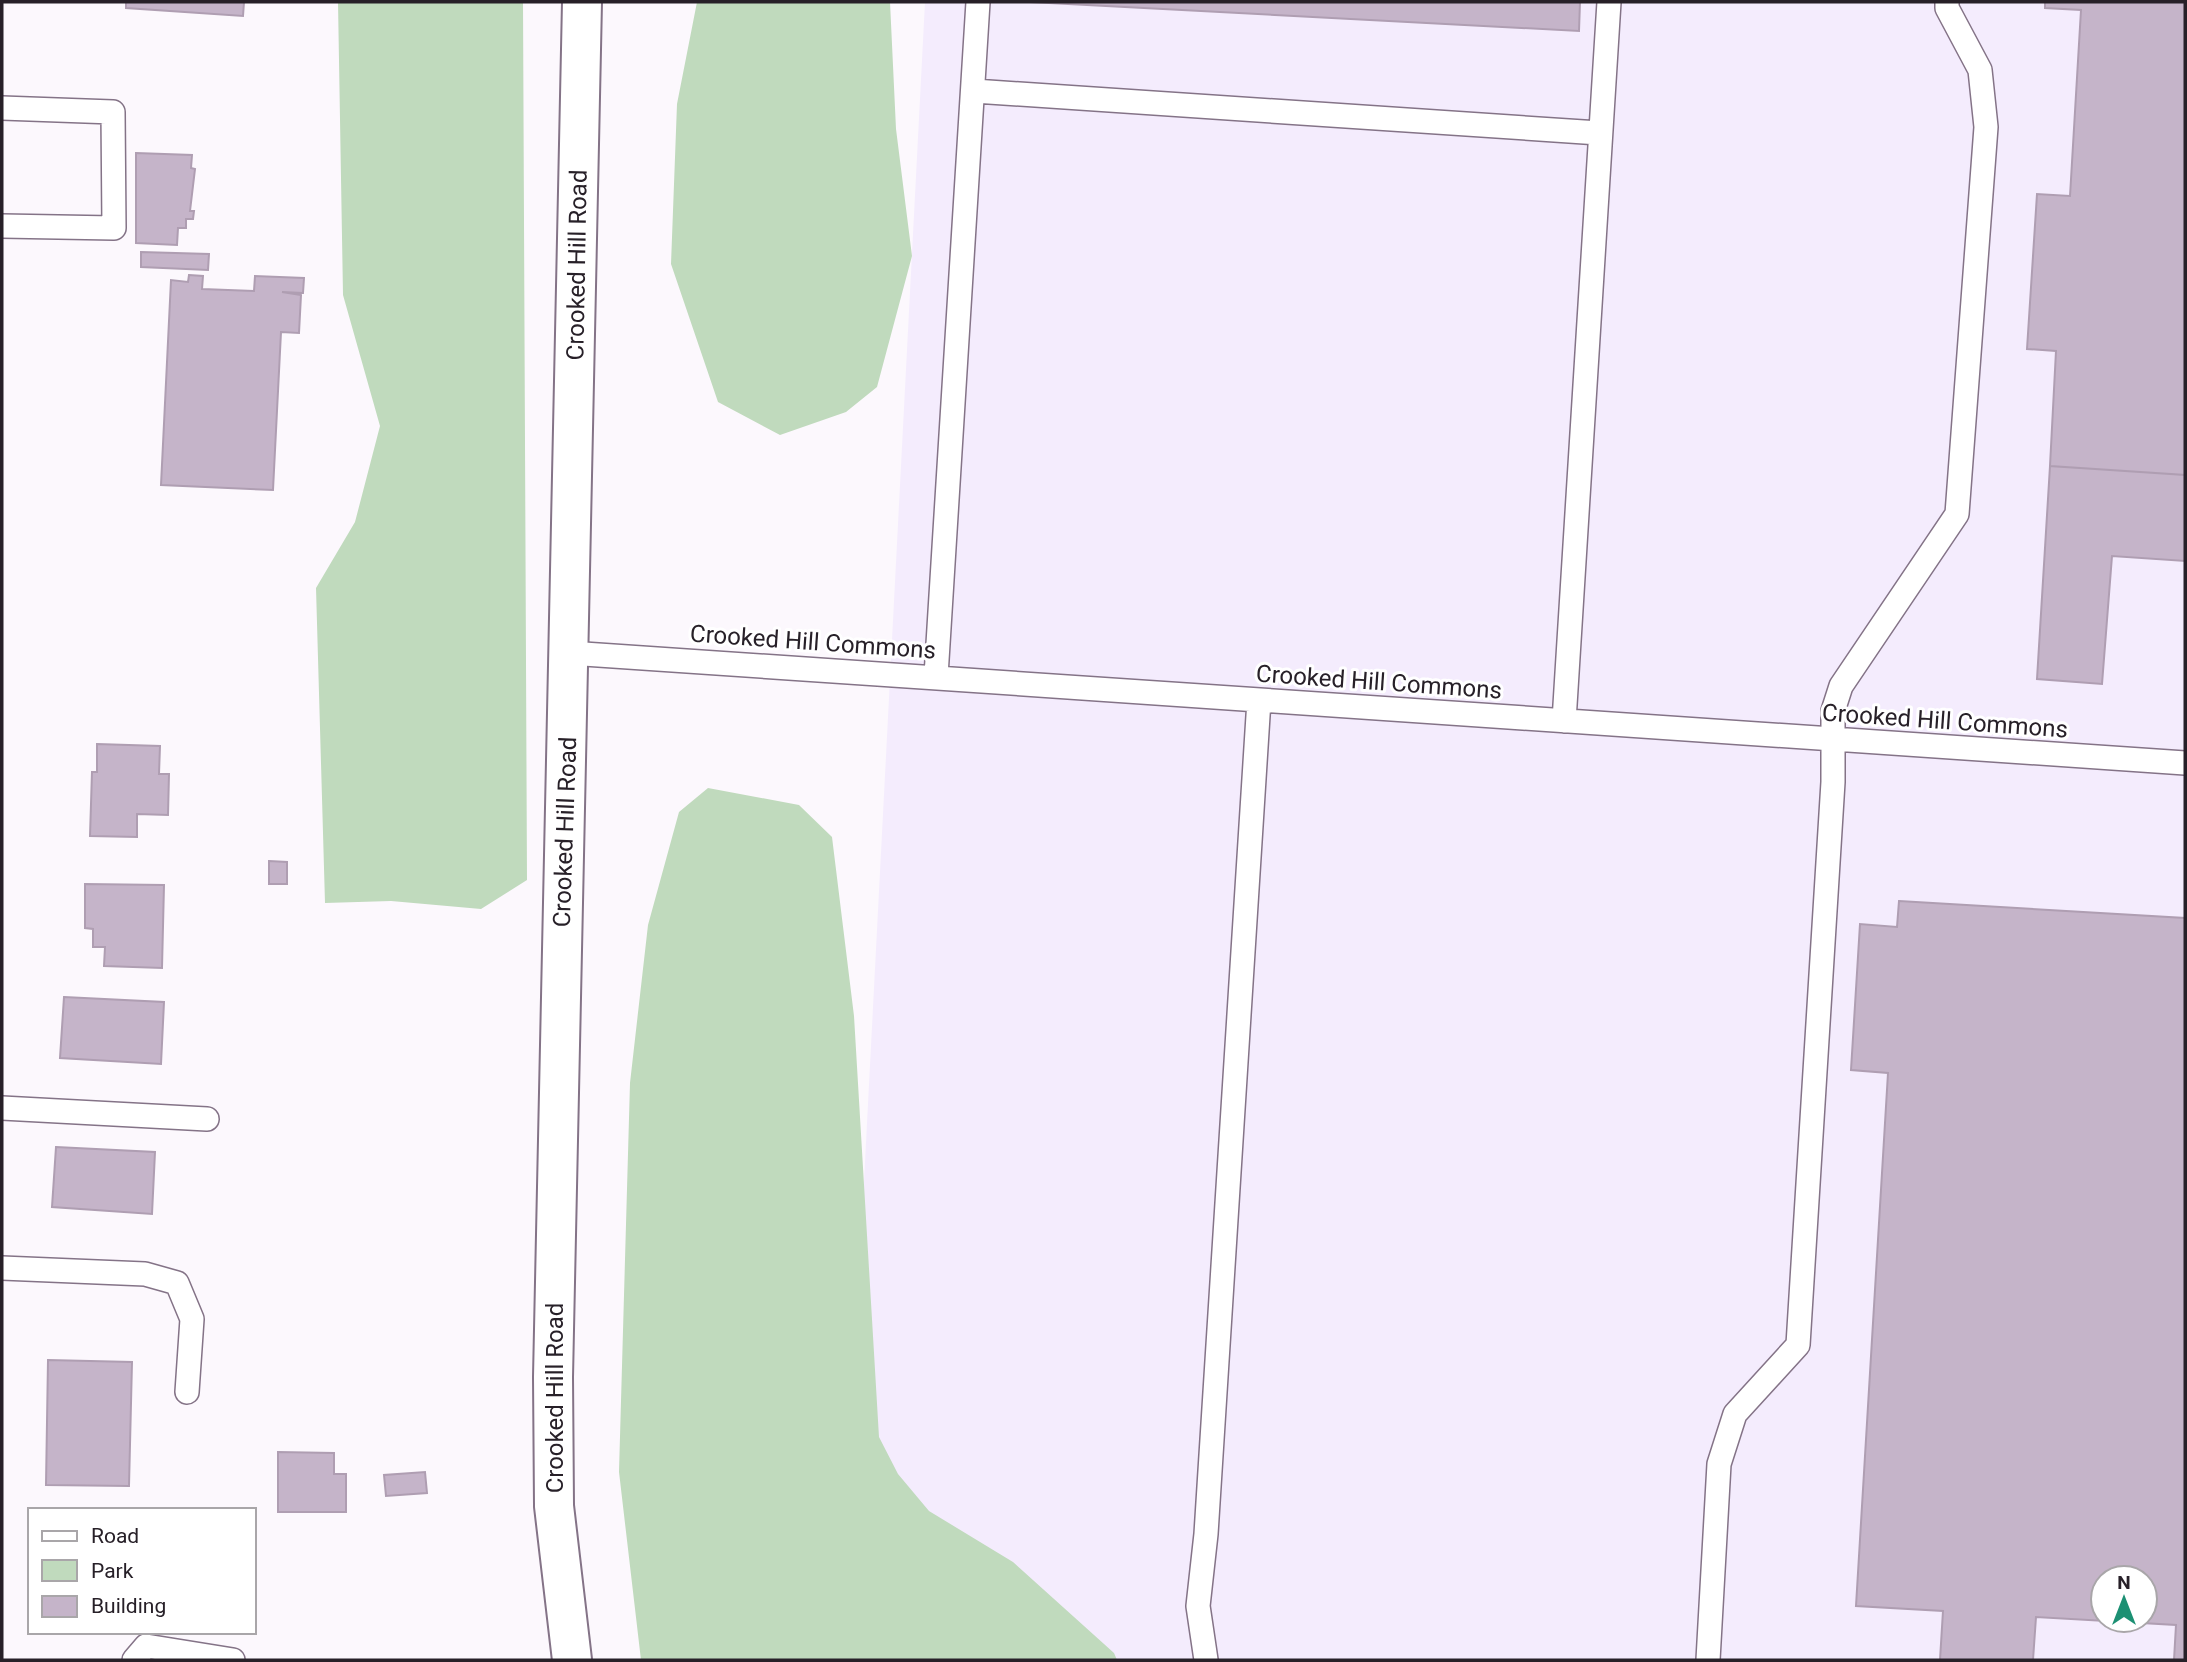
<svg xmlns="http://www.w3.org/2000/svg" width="2187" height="1662" font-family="Roboto,sans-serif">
	<rect width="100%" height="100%" fill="#fcf8fd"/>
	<!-- commercial -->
	<path fill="#f4ecfd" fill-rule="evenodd" d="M 925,2 L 2185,2 L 2185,1660 L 951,1660 L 847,1510 ZM 2103,1578 L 2145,1578 L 2145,1620 L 2103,1620 Z"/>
	<!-- green -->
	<path fill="#c0dabd" d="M 338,2 L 523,2 L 527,880 L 481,909 L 391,901 L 325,903 L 316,588 L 355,522 L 380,426 L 343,295 Z
		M 697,2 L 890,2 L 896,129 L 912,256 L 877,387 L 846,412 L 780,435 L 718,402 L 671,264 L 677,104 Z
		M 708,788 L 799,805 L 832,837 L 854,1016 L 879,1437 L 898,1474 L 929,1511 L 1013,1562 L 1114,1653 L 1117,1660 L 641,1660 L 619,1472 L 630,1083 L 648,925 L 679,812 Z"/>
	<!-- building -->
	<path fill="#c5b4c9" stroke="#af9eb2" stroke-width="2" fill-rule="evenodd" d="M 126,2 L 244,2 L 243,16 L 126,8 Z
		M 1030,2 L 1580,2 L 1579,31 Z
		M 2045,2 L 2185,2 L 2185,475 L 2050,466 L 2056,351 L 2027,349 L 2037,194 L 2070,196 L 2081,10 L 2045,8 Z
		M 136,153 L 192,155 L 191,168 L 195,169 L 190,211 L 194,211 L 193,219 L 186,219 L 186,228 L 178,228 L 177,245 L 136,243 Z
		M 141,252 L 209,254 L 208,270 L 141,267 Z
		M 189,275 L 203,276 L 202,289 L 254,291 L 255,276 L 304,278 L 303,293 L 282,292 L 301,295 L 299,333 L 281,332 L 273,490 L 161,485 L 171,280 L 188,282 Z
		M 2050,466 L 2185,475 L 2185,561 L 2112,556 L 2102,684 L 2037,679 Z
		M 97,744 L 160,746 L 159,774 L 169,774 L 168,815 L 137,814 L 137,837 L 90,836 L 92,772 L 97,772 Z
		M 269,861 L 287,862 L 287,884 L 269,884 Z
		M 85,884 L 164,885 L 162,968 L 104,966 L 105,947 L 93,947 L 93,929 L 85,928 Z
		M 1899,901 L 2185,918 L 2185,1660 L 2174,1660 L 2176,1625 L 2036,1617 L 2033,1660 L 1940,1660 L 1943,1611 L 1856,1606 L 1888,1073 L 1851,1070 L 1860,924 L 1897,927 ZM 2103,1578 L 2145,1578 L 2145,1620 L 2103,1620 Z
		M 64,997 L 164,1002 L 161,1064 L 60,1058 Z
		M 56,1147 L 155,1152 L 152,1214 L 52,1207 Z
		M 48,1360 L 132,1362 L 129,1486 L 46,1485 Z
		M 278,1452 L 334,1453 L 334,1474 L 346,1474 L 346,1512 L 278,1512 Z
		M 425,1472 L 427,1493 L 386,1496 L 384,1475 Z"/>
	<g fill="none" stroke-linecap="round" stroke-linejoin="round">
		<defs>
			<path id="service" d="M 974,91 L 1599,133
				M 2,108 L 113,112 L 114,228 L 2,226
				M 569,653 L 2185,763
				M 936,676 L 978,2
				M 1564,721 L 1609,2
				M 2,1108 L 207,1119
				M 2,1268 L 145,1274 L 177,1283 L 192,1319 L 187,1392
				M 134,1660 L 146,1646 L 233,1660
				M 1206,1660 L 1198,1606 L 1206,1534 L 1259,700
				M 1708,1660 L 1719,1464 L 1735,1414 L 1798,1345 L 1833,782 L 1833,711 L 1841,686 L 1957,514 L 1986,127 L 1980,70 L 1947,8 L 1947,2"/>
			<path id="secondary" d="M 572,1660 L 554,1506 L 553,1377 L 582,2"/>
		</defs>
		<!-- service casing -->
		<use href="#service" stroke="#847387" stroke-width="26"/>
		<!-- secondary casing -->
		<use href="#secondary" stroke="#847387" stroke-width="42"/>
		<!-- service -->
		<use href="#service" stroke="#fff" stroke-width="23"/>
		<!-- secondary -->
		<use href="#secondary" stroke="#fff" stroke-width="38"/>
	</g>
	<g text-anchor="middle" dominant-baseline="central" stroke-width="6" stroke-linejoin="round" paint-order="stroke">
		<!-- street labels -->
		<g font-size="24" fill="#272028" stroke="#fff">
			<text transform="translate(577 265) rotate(-89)">Crooked Hill Road</text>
			<text transform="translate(813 642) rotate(4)">Crooked Hill Commons</text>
			<text transform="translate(1379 682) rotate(4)">Crooked Hill Commons</text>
			<text transform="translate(1945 721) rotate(4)">Crooked Hill Commons</text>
			<text transform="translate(565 832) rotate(-88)">Crooked Hill Road</text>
			<text transform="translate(555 1398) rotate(-90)">Crooked Hill Road</text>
		</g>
	</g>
	<!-- border -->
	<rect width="2187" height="1662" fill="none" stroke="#272028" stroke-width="7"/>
	<!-- legend -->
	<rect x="28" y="1508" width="228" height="126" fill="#ffffff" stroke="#a9a6a9" stroke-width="2"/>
	<rect x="42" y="1531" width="35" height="10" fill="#ffffff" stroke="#a9a6a9" stroke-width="2"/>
	<text x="91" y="1543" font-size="21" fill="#272028">Road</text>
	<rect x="42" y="1560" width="35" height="21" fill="#c0dabd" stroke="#a9a6a9" stroke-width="2"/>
	<text x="91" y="1578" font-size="21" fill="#272028">Park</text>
	<rect x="42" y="1596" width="35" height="21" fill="#c5b4c9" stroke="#a9a6a9" stroke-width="2"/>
	<text x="91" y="1613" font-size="21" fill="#272028">Building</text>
	<!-- north arrow -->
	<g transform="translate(2124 1599)"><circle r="33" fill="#ffffff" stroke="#a9a6a9" stroke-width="2"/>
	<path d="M0-5L12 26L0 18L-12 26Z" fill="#1c9073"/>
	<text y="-10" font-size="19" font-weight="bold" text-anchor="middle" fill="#272028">N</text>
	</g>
</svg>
